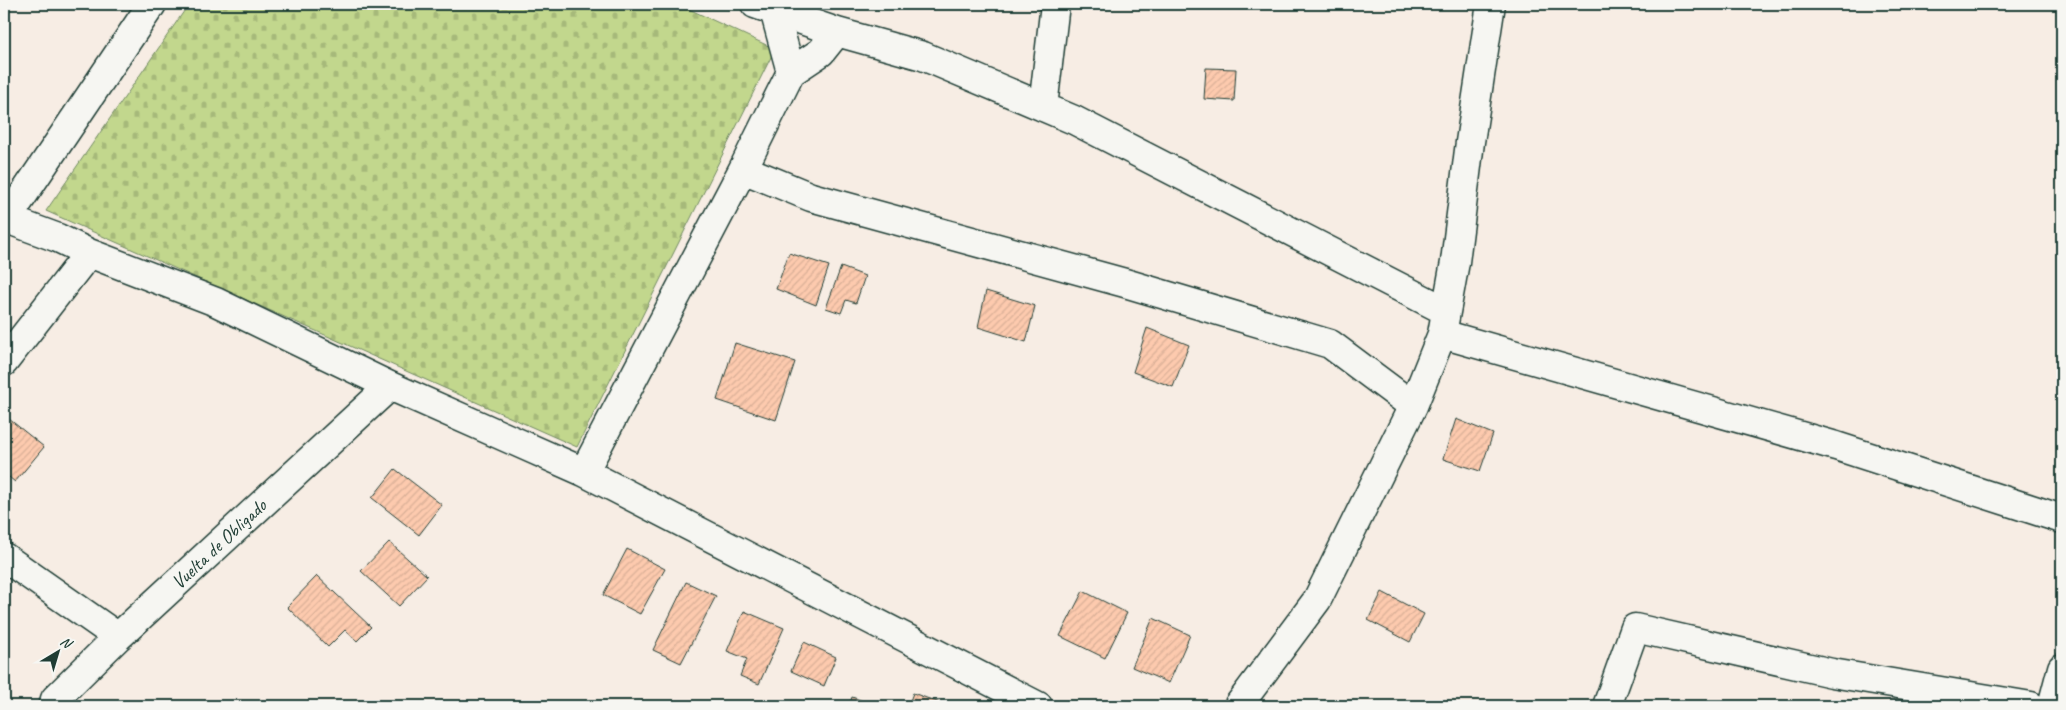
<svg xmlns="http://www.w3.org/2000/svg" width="2066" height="710" font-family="Caveat,sans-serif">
	<defs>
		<pattern id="cemetery-stones" width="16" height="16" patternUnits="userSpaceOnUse" patternTransform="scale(1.25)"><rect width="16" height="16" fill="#c2d78d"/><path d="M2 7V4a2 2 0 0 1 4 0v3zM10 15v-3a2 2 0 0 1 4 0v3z" fill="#a6b97a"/></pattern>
		<pattern id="building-hatch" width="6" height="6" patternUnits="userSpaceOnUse" patternTransform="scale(1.25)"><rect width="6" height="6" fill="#fdcaae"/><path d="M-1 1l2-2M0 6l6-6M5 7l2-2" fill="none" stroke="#d8ae96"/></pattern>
	</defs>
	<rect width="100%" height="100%" fill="#f7ede4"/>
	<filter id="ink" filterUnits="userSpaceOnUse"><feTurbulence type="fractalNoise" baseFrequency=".02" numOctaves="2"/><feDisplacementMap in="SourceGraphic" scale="10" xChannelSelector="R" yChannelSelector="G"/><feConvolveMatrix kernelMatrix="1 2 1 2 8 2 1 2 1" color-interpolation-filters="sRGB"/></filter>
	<g filter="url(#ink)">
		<!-- cemetery -->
		<path fill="url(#cemetery-stones)" stroke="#708a60" d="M 189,4 L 678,4 L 775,49 L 577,447 L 46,211 Z"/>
		<!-- building -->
		<path fill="url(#building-hatch)" stroke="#1f3d34" d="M 1206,68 L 1236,69 L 1234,101 L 1204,99 Z
			M 789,253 L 829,266 L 816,305 L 776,289 Z
			M 841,267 L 865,276 L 856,303 L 846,300 L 841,313 L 826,308 Z
			M 986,291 L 1035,306 L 1026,342 L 978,327 Z
			M 1147,328 L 1189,345 L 1173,387 L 1133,372 Z
			M 735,343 L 795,362 L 776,420 L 717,400 Z
			M 4,415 L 44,447 L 15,482 L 4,473 Z
			M 1456,419 L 1493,434 L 1480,471 L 1443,459 Z
			M 395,469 L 442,505 L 419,535 L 372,498 Z
			M 389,542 L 427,576 L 399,606 L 361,571 Z
			M 627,549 L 665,569 L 640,614 L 603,595 Z
			M 317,576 L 371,627 L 357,641 L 345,630 L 328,647 L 287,607 Z
			M 686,582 L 716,596 L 681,663 L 653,650 Z
			M 1083,591 L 1127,613 L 1105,658 L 1060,636 Z
			M 1382,592 L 1424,614 L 1410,642 L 1368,620 Z
			M 744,611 L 784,628 L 759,684 L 740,676 L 747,659 L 727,651 Z
			M 1153,618 L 1190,635 L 1169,683 L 1132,667 Z
			M 804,642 L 836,657 L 824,686 L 791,671 Z
			M 913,693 L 948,706 L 908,706 Z
			M 852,697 L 877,706 L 849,706 Z"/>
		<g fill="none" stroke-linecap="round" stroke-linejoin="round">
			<defs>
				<path id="street" d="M 755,4 L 837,32 L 923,56 L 1074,120 L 1446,311
					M 774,10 L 791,72
					M 837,32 L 821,52 L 791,72 L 743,169 L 811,197 L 1125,283 L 1330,344 L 1413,406
					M 1043,107 L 1055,4
					M 4,218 L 58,238 L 89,253 L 216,302 L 390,386 L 584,472 L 1038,706
					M 7,219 L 152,4
					M 1442,334 L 1836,446 L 2062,519
					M 4,362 L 89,253
					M 584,472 L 743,169
					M 4,557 L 118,637
					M 53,706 L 55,699 L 118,637 L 390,386
					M 1238,706 L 1317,600 L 1413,406 L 1442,334 L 1455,262 L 1470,142 L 1491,4
					M 1607,706 L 1635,628 L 1832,673 L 2031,706
					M 2052,706 L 2062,668"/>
			</defs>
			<!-- street casing -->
			<use href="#street" stroke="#1f3d34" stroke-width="31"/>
			<!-- street -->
			<use href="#street" stroke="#f6f6f2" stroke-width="28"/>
		</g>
	</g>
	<g text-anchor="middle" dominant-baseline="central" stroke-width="4" stroke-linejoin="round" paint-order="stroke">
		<!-- street labels -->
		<g font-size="20" fill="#1f3d34" stroke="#f6f6f2">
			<text transform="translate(219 544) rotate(-43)">Vuelta de Obligado</text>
		</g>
	</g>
	<!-- margin -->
	<rect width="2066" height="710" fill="none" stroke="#f6f6f2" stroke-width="20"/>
	<rect x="10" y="10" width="2046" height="690" fill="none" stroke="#1f3d34" stroke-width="2" filter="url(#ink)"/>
	<!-- north arrow -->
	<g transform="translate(58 652) rotate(38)" stroke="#f6f6f2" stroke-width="4" paint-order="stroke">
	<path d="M0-4L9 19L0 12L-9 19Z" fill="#1f3d34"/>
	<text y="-8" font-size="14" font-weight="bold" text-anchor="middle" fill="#1f3d34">N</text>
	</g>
</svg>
